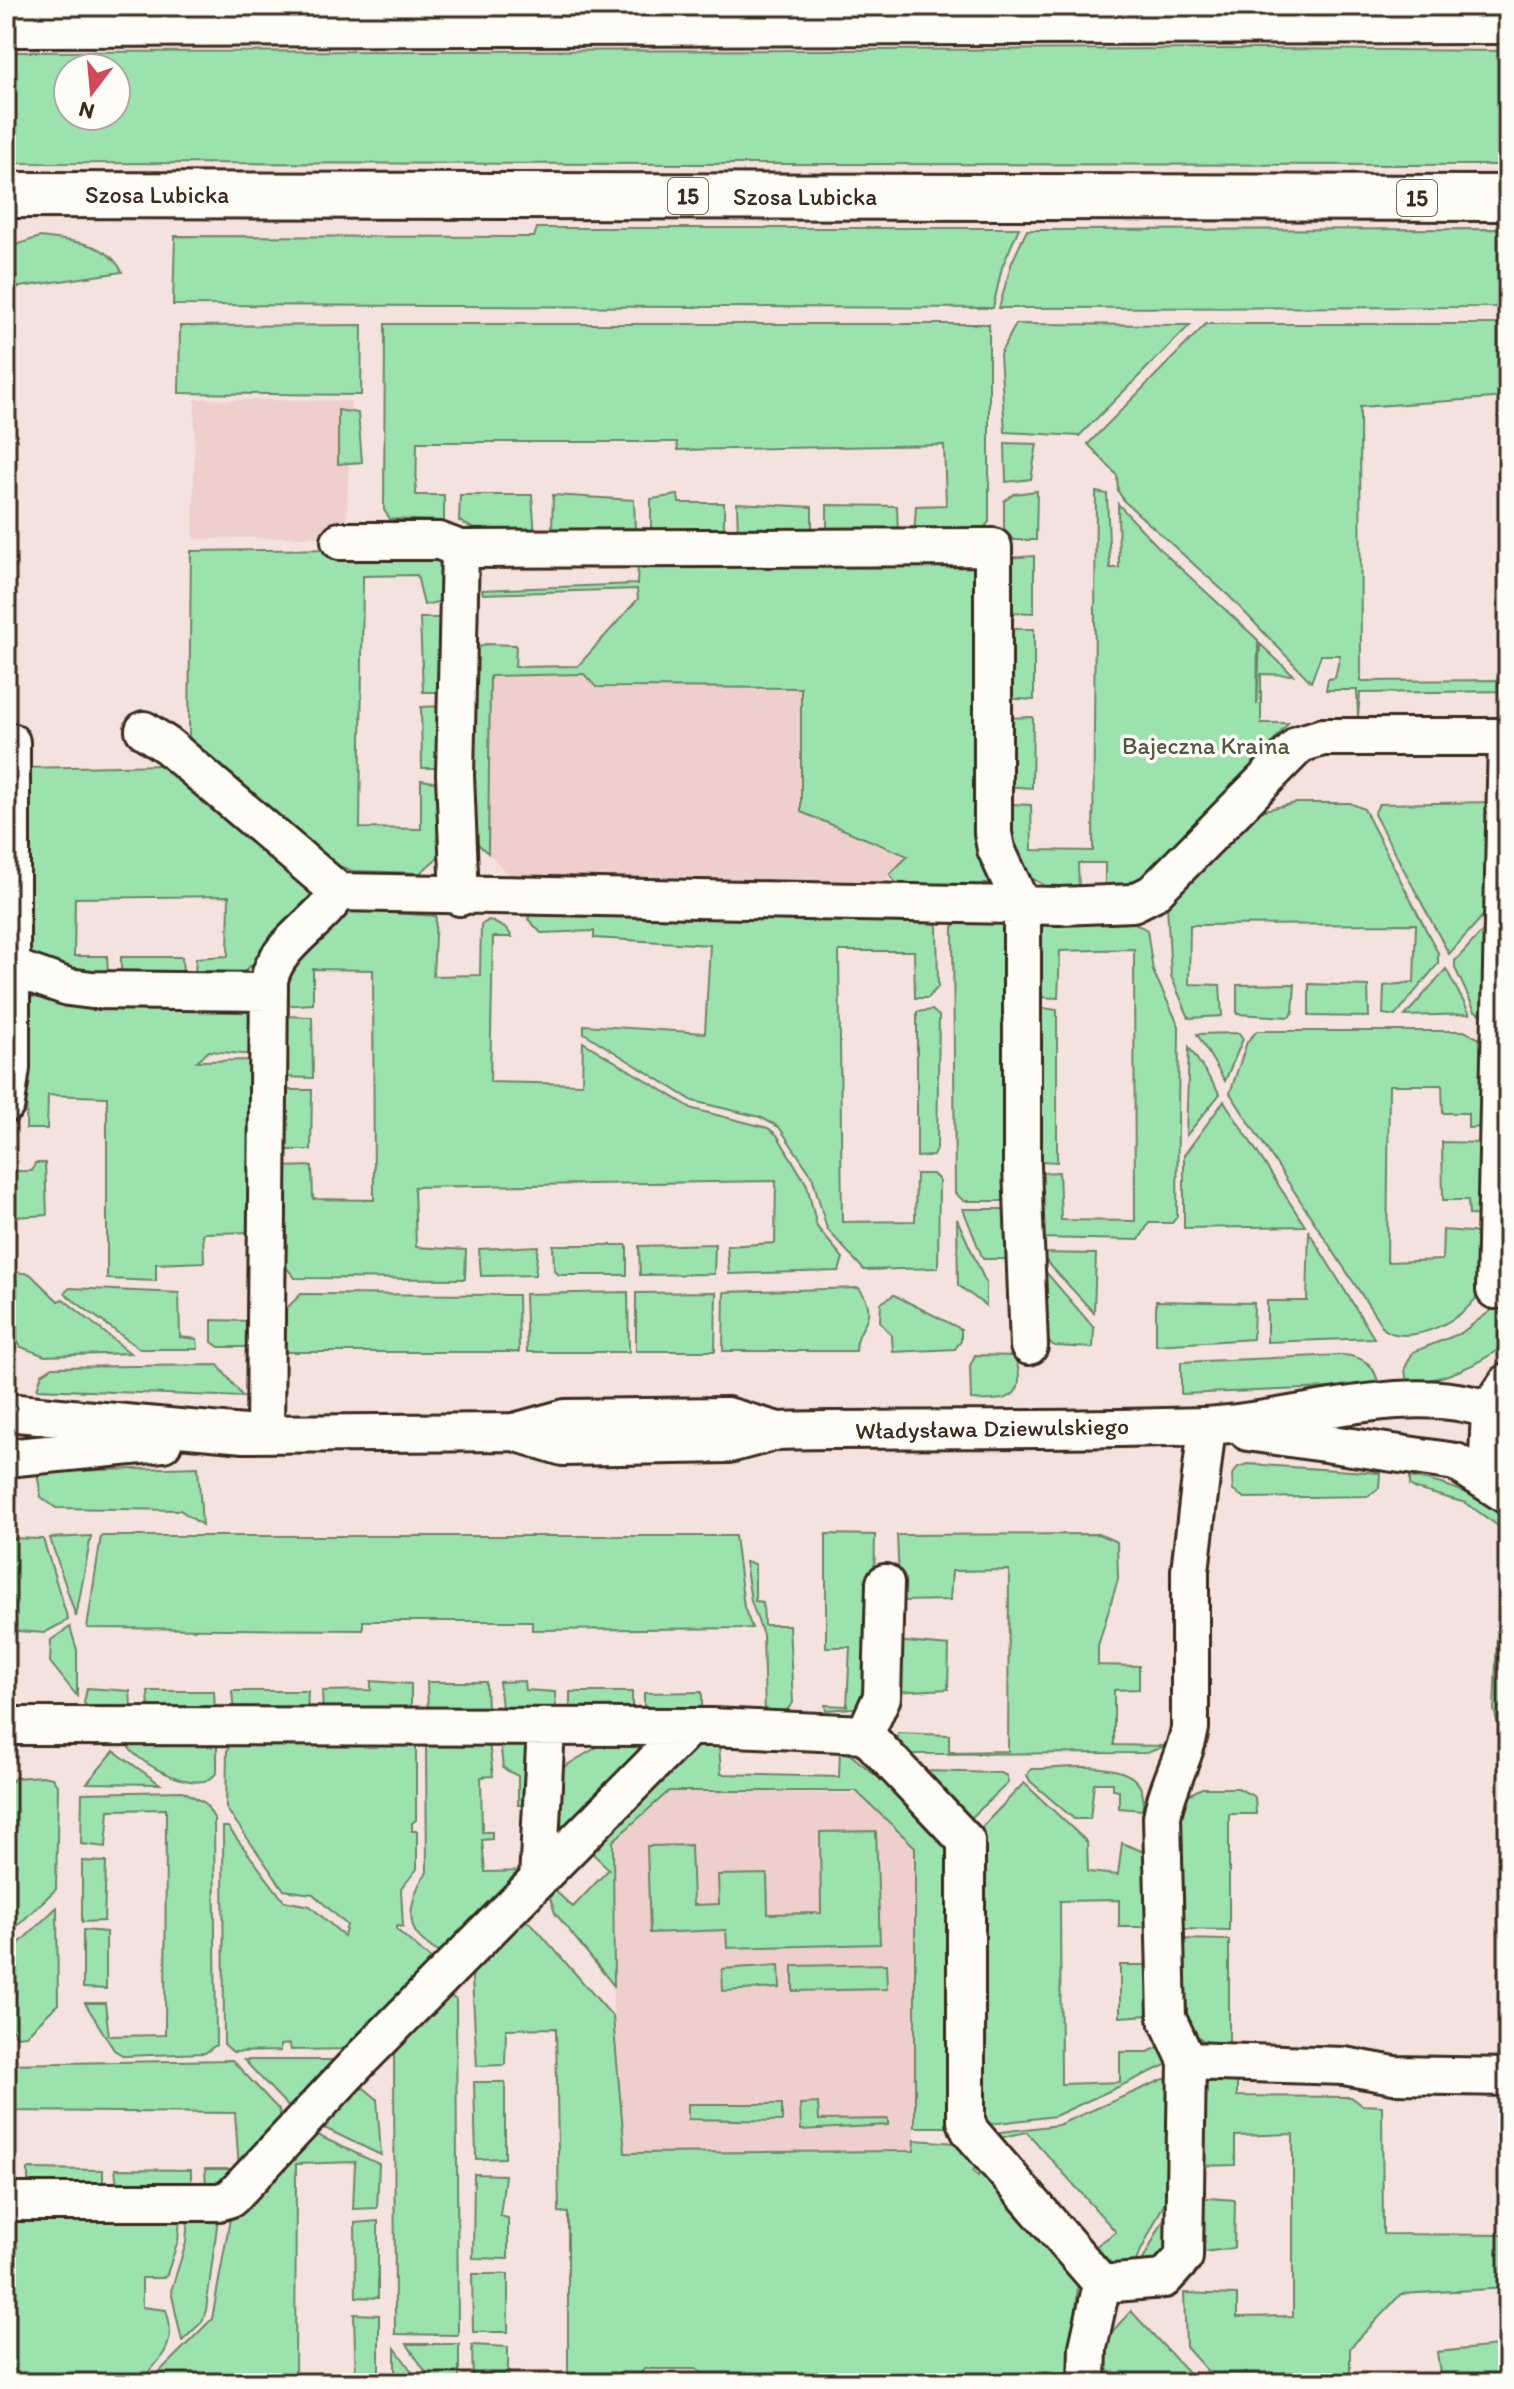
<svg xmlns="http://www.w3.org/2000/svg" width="1514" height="2389" font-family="Itim,sans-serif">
	<rect width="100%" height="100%" fill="#f4e2de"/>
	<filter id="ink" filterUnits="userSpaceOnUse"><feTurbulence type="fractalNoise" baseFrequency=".0125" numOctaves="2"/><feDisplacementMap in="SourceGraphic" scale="16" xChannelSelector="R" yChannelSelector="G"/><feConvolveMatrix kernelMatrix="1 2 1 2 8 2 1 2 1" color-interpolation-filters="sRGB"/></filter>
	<g filter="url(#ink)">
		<!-- built -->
		<path fill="#eecfcc" d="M 195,399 L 351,401 L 346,536 L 193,539 Z
			M 924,577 L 948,819 L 874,890 L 518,885 L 488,853 L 490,676 L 515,667 L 578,666 L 638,601 Z
			M 669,1790 L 859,1794 L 915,1847 L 915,2151 L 625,2153 L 613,2017 L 613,1841 Z"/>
		<!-- green -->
		<path fill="#9ce2af" stroke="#6c8666" stroke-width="2" fill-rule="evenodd" d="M 1269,49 L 1508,51 L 1508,165 L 6,163 L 6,52 ZM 116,68 L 116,116 L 68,116 L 68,68 Z
			M 537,228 L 1019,228 L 1002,267 L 993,308 L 173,305 L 175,236 L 534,237 Z
			M 1508,229 L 1508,307 L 999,308 L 1012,262 L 1027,230 Z
			M 40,237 C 70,241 108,241 122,272 L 6,289 L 6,248 Z
			M 385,324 L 989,324 L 989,522 L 982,530 L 914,535 L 916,506 L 946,505 L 944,445 L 678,450 L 677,442 L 417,442 L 416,495 L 444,495 L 444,521 L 390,519 L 384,510 Z
			M 1016,324 L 1190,325 L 1079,436 L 1005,432 L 1000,354 Z
			M 1206,324 L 1508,324 L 1508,397 L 1360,407 L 1361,681 L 1508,680 L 1508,691 L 1360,693 L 1358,717 L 1357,690 L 1326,690 L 1328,679 L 1335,678 L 1340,655 L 1321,655 L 1311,682 L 1230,597 L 1124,501 L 1118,491 L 1117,475 L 1088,444 Z
			M 362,325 L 361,395 L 179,393 L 180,326 Z
			M 338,410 L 358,413 L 362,462 L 338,464 Z
			M 1005,443 L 1037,444 L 1031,479 L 1006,482 Z
			M 1037,491 L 1036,540 L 1013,540 L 1004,528 L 1004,501 L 1014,494 Z
			M 1096,492 L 1107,494 L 1110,568 L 1119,568 L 1118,504 L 1164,553 L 1258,640 L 1257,704 L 1260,644 L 1293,675 L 1261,674 L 1261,723 L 1288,723 L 1255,765 L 1144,884 L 1105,891 L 1105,863 L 1078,863 L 1079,890 L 1047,887 L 1020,871 L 1004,813 L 1014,804 L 1031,805 L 1032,850 L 1093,851 Z
			M 460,495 L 532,495 L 535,537 L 489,537 L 459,521 Z
			M 553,495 L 634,500 L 635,529 L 631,535 L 555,536 L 552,530 Z
			M 678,495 L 679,503 L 724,503 L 724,535 L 656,535 L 651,529 L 651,499 Z
			M 737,503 L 812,507 L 812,535 L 738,537 Z
			M 827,505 L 897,506 L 898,534 L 827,535 Z
			M 425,548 C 450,563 443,574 442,601 L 424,605 L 417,575 L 363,576 L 360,828 L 421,829 L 421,780 L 441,783 L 444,852 L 420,873 L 353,871 L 316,858 L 195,751 L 189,736 L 191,551 Z
			M 1034,556 L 1034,613 L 1005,612 L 1006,558 Z
			M 969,562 L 980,570 L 998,889 L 898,888 L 890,874 L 908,856 L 801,812 L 801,688 L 596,687 L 584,674 L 490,676 L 488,853 L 465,833 L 472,651 L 485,644 L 516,645 L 515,667 L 578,666 L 638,599 L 637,589 L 483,594 L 482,590 L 637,584 L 638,565 Z
			M 420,618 L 441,618 L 440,692 L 423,692 Z
			M 1006,629 L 1034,629 L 1034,700 L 1002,698 Z
			M 444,706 L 442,764 L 436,768 L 422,768 L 421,707 Z
			M 1033,717 L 1032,788 L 1003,786 L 1004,718 Z
			M 167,765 L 317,894 L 309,913 L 237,978 L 195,975 L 196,958 L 228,956 L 229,896 L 75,898 L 74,956 L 107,956 L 108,974 L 54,973 L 29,955 L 27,945 L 23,768 Z
			M 1493,802 L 1489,909 L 1449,954 L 1374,814 L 1379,804 Z
			M 1296,803 L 1350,803 L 1364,809 L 1438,953 L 1438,964 L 1395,1016 L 1383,1014 L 1384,986 L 1414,982 L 1416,924 L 1190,925 L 1189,984 L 1220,985 L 1222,1016 L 1189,1018 L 1171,976 L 1167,905 L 1250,813 Z
			M 349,910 L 436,916 L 433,976 L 480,975 L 481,925 L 489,920 L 507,929 L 512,937 L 493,937 L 490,1082 L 582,1084 L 583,1042 L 693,1109 L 768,1128 L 777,1135 L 807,1185 L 817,1227 L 843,1258 L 839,1271 L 729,1274 L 727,1246 L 775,1243 L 776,1181 L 414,1187 L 416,1247 L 466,1250 L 465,1279 L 295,1278 L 281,1261 L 279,1167 L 312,1166 L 313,1199 L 374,1200 L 373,970 L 313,969 L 313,1004 L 279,1006 L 283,967 Z
			M 532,912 L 934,919 L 937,926 L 938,987 L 928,998 L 915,998 L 914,951 L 839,951 L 842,1222 L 915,1221 L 916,1174 L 933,1174 L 939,1180 L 938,1268 L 864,1270 L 827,1229 L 812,1176 L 779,1127 L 760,1117 L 693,1101 L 584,1033 L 584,1025 L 705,1033 L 710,945 L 594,938 L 594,931 L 541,933 L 528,919 Z
			M 962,918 L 998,918 L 1007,925 L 1006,1198 L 1002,1201 L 964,1201 L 955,1193 L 953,927 Z
			M 1128,919 L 1147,930 L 1153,971 L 1179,1026 L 1177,1217 L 1172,1223 L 1149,1223 L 1139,1240 L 1035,1238 L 1039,1173 L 1059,1172 L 1061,1220 L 1135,1221 L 1134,949 L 1060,951 L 1058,998 L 1037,997 L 1039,921 Z
			M 1491,922 L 1484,1011 L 1481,1014 L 1475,1011 L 1455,968 L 1455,961 Z
			M 121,957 L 182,957 L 183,974 L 121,975 Z
			M 1446,969 L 1470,1014 L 1405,1016 Z
			M 1295,984 L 1293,1012 L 1289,1017 L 1237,1014 L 1237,985 Z
			M 1309,984 L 1368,986 L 1369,1017 L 1309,1016 Z
			M 50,991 L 260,1005 L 254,1055 L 209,1051 L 197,1061 L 261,1060 L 262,1232 L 203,1233 L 204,1262 L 156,1264 L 156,1281 L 107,1279 L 107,1097 L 48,1095 L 47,1129 L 26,1129 L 29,998 Z
			M 1036,1007 L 1057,1010 L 1057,1162 L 1041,1161 L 1031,1151 Z
			M 932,1010 L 939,1016 L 937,1147 L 933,1156 L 917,1157 L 917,1012 Z
			M 281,1016 L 312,1017 L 313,1078 L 282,1077 Z
			M 1257,1031 L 1464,1031 L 1480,1039 L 1484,1047 L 1482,1127 L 1468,1128 L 1468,1113 L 1443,1113 L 1442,1085 L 1389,1085 L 1387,1262 L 1442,1260 L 1443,1230 L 1483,1233 C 1482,1250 1485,1274 1480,1290 C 1470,1318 1409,1348 1384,1329 L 1230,1093 L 1247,1042 Z
			M 1239,1033 L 1243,1039 L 1225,1081 L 1197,1034 Z
			M 1189,1047 L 1220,1094 L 1186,1136 Z
			M 279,1090 L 312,1090 L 311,1150 L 277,1150 Z
			M 1224,1101 L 1305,1226 L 1184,1228 L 1184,1155 Z
			M 1442,1142 L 1485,1143 L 1485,1216 L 1469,1215 L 1468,1200 L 1443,1200 Z
			M 35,1163 L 45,1163 L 47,1215 L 13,1217 L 9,1212 L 12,1171 L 32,1171 Z
			M 963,1209 L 1003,1209 L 1016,1220 L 1017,1259 L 983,1259 Z
			M 957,1219 L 986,1283 L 986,1306 L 958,1285 Z
			M 1309,1232 L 1374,1338 L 1267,1342 L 1267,1301 L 1307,1301 Z
			M 715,1244 L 714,1274 L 640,1275 L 639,1246 Z
			M 553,1245 L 627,1245 L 627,1275 L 559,1275 L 554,1270 Z
			M 538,1246 L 535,1275 L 481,1276 L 479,1249 Z
			M 1039,1253 L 1096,1254 L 1094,1313 Z
			M 1033,1257 L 1094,1328 L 1093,1348 L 1055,1346 L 1039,1336 Z
			M 16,1272 L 30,1274 L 58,1301 L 63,1299 L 130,1353 L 45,1356 L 21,1347 L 17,1341 Z
			M 70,1288 L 179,1293 L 180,1337 L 197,1339 L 198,1349 L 140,1349 L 69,1297 L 65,1292 Z
			M 859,1288 C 882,1319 856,1323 856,1351 L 723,1351 L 724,1292 Z
			M 628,1292 L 629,1352 L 527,1352 L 525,1294 Z
			M 716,1292 L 715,1351 L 636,1351 L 636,1293 Z
			M 301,1294 L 518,1295 L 519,1352 L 281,1352 L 281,1314 Z
			M 894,1295 L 961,1329 L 961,1341 L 955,1349 L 893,1352 L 892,1336 L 880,1322 L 881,1303 Z
			M 1508,1298 L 1508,1342 C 1477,1367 1446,1378 1407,1385 L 1405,1368 L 1413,1352 L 1461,1333 Z
			M 1156,1301 L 1254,1303 L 1253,1339 L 1156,1345 Z
			M 212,1320 L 252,1321 L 251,1339 L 245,1347 L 219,1347 L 212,1342 Z
			M 975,1355 L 1015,1356 C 1029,1401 1007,1401 971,1400 L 970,1366 Z
			M 1343,1355 C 1365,1357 1375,1365 1379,1386 L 1181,1394 L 1181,1362 Z
			M 218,1365 L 243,1397 L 37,1389 L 42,1374 L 53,1367 Z
			M 1247,1464 L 1380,1473 L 1379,1488 L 1368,1496 L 1245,1498 L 1233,1491 L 1232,1475 L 1238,1467 Z
			M 198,1467 L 202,1525 L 180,1510 L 56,1508 L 41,1497 L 37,1472 Z
			M 1410,1477 C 1446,1483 1481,1495 1508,1519 L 1508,1533 L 1466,1503 L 1416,1489 L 1410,1485 Z
			M 826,1534 L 875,1535 L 872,1698 L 866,1707 L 826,1710 L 825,1705 L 847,1706 L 850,1647 L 826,1647 Z
			M 1098,1534 L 1117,1542 L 1118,1579 L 1098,1646 L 1098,1665 L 1139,1666 L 1139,1689 L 1114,1690 L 1114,1745 L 1165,1746 L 1147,1753 L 898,1754 L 898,1733 L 949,1735 L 949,1752 L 1008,1751 L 1009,1570 L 952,1571 L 950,1600 L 900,1601 L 897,1535 Z
			M 91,1536 L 76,1617 L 50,1538 Z
			M 101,1536 L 735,1536 L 744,1607 L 752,1628 L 532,1630 L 532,1621 L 363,1621 L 363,1630 L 87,1628 Z
			M 7,1538 L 43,1539 L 68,1620 L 44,1633 L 6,1630 Z
			M 745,1562 L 755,1564 L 755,1601 L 763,1602 L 764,1625 L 789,1625 L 793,1703 L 785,1712 L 765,1713 L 763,1635 L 751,1601 Z
			M 1499,1589 L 1508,1589 L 1508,1732 L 1497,1721 L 1494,1710 Z
			M 70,1627 L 77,1650 L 77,1696 L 50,1662 L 51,1640 Z
			M 895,1641 L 949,1646 L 948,1689 L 894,1692 Z
			M 371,1681 L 411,1684 L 411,1712 L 323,1713 L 322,1691 L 371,1690 Z
			M 524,1681 L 525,1690 L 555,1692 L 556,1712 L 503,1715 L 499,1682 Z
			M 427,1682 L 486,1682 L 487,1713 L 428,1711 Z
			M 87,1688 L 130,1691 L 131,1706 L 124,1715 L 93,1714 L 84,1703 Z
			M 148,1691 L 214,1691 L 215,1713 L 149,1713 Z
			M 232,1691 L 308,1691 L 307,1714 L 234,1713 Z
			M 570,1692 L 632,1692 L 632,1712 L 570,1713 Z
			M 702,1692 L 702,1712 L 644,1712 L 644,1693 Z
			M 500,1740 L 529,1748 L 527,1805 L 518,1805 L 518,1776 L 503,1768 Z
			M 217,1741 L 217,1772 C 201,1798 142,1765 129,1748 L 131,1744 Z
			M 232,1741 L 413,1743 L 416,1747 L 416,1820 L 412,1823 L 412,1831 L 417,1831 L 417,1869 L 401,1889 L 403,1927 L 397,1926 L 397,1930 L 433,1961 L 357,2049 L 291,2050 L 290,2044 L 280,2045 L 280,2051 L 233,2052 L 224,2044 L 223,1827 L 228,1827 L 284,1901 L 310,1906 L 344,1936 L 347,1925 L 313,1894 L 284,1890 L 226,1808 L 227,1751 Z
			M 650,1741 L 562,1839 L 551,1837 L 557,1771 L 604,1743 Z
			M 489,1742 L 493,1776 L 481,1777 L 482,1832 L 492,1832 L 492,1839 L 482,1840 L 485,1872 L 524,1871 L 441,1954 C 433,1949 421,1941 416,1933 C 405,1915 416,1886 427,1872 L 426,1748 L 430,1744 Z
			M 691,1743 L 719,1743 L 721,1774 L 839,1777 L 840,1751 L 847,1752 L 948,1834 L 951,2127 L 915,2127 L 915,1847 L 856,1791 L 669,1791 L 613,1841 L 614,1986 L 555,1913 L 550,1898 L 553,1889 L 573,1907 L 609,1869 L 589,1850 Z
			M 114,1751 L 160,1784 L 87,1783 Z
			M 1031,1769 C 1066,1769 1154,1753 1142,1810 L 1119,1808 L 1119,1790 L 1113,1789 L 1113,1783 L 1094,1783 L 1090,1819 L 1074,1819 L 1030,1781 L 1027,1775 Z
			M 924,1771 L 1001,1773 L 1007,1776 L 1008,1783 L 970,1819 Z
			M 42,1776 L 52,1778 L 58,1787 L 56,1889 L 11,1932 L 8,1785 L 15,1778 Z
			M 1024,1783 L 1087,1842 L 1088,1872 L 1118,1875 L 1122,1843 L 1149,1854 L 1148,1927 L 1119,1927 L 1119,1900 L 1060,1901 L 1061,2084 L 1120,2082 L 1120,2052 L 1148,2052 L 1163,2045 L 1170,2063 L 1055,2116 L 990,2124 L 982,2120 L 978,1831 Z
			M 1202,1788 L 1238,1788 L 1255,1797 L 1256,1814 L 1229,1814 L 1229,1930 L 1176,1929 L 1176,1826 L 1184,1797 Z
			M 183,1791 L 205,1803 L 214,1818 L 216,2045 L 205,2053 L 124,2056 L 114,2050 L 85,2003 L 105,2003 L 109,2036 L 165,2035 L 166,1809 L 109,1810 L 106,1847 L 81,1844 L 82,1793 Z
			M 876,1831 L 880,1944 L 727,1948 L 726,1930 L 650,1933 L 647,1846 L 691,1845 L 693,1905 L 719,1904 L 718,1875 L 767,1874 L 768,1914 L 821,1913 L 820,1832 Z
			M 82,1861 L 106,1862 L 104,1921 L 82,1922 Z
			M 57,1907 L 58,2004 L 26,2035 L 17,2036 L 9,2025 L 8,1954 Z
			M 521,1918 L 533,1925 L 613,2017 L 625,2153 L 914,2151 L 915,2140 L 957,2143 L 979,2161 L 973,2171 L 978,2176 L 985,2168 L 1078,2283 L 1072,2383 L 714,2383 L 696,2369 L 644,2369 L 634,2383 L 568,2383 L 568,2213 L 559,2212 L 556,2028 L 506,2029 L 505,2065 L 477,2066 L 472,1979 L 474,1961 Z
			M 83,1930 L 106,1932 L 106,1989 L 83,1988 Z
			M 1176,1939 L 1229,1940 L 1229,2050 L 1202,2040 L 1182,2020 Z
			M 886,1964 L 887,1989 L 793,1991 L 793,1966 Z
			M 779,1965 L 780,1988 L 723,1991 L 722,1969 Z
			M 1120,1965 L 1147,1965 L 1149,2015 L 1120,2017 Z
			M 448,1994 L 456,2000 L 458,2335 L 395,2334 L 394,2046 Z
			M 232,2060 L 279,2110 L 281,2118 L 227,2188 L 206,2187 L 205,2169 L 239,2169 L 235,2113 L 6,2111 L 6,2064 Z
			M 244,2060 L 349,2060 L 296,2115 Z
			M 1237,2078 L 1237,2096 L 1351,2097 L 1362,2105 L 1382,2106 L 1383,2234 L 1508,2235 L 1508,2288 L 1401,2294 L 1350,2348 L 1350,2383 L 1218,2383 L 1186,2347 L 1184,2293 L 1237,2295 L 1237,2317 L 1293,2316 L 1293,2134 L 1235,2136 L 1235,2165 L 1198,2166 L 1204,2084 L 1215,2079 Z
			M 1164,2079 L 1172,2080 L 1172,2187 L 1131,2271 L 1109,2263 L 1093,2248 L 1116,2232 L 1027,2132 L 994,2139 L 992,2133 L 1058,2125 Z
			M 474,2082 L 505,2082 L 505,2158 L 476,2159 Z
			M 364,2088 L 377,2099 L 381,2155 L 320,2126 L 356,2090 Z
			M 818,2103 L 819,2120 L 888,2119 L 888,2125 L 801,2130 L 800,2104 Z
			M 688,2104 L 782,2104 L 782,2121 L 688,2119 Z
			M 315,2134 L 379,2164 L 377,2208 L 353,2209 L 355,2162 L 296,2164 L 295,2383 L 148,2383 L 212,2319 L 231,2213 Z
			M 28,2169 L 103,2170 L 103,2187 L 28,2188 Z
			M 115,2169 L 191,2170 L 191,2187 L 117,2186 Z
			M 474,2174 L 505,2175 L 500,2216 L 508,2218 L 508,2259 L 473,2258 Z
			M 1175,2197 L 1174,2240 L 1163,2260 L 1140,2266 Z
			M 1196,2197 L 1235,2200 L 1234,2248 L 1195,2253 Z
			M 6,2213 L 180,2219 L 178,2241 L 167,2274 L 163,2278 L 142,2278 L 142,2307 L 166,2310 C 178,2345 161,2360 137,2383 L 6,2381 Z
			M 188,2217 L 218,2218 L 206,2310 L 202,2322 L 182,2341 L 171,2291 L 186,2243 Z
			M 378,2221 L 378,2298 L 356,2297 L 355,2223 Z
			M 472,2274 L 508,2274 L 508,2332 L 473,2332 Z
			M 1131,2311 L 1198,2383 L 1103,2383 L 1109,2335 Z
			M 354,2314 L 379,2315 L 379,2383 L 356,2383 Z
			M 407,2344 L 459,2344 L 459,2383 L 433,2383 Z
			M 472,2345 L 508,2347 L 508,2383 L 473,2383 Z
			M 1508,2345 L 1508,2370 L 1495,2383 L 1476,2383 L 1440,2374 L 1437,2352 Z
			M 395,2348 L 420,2383 L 395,2383 Z"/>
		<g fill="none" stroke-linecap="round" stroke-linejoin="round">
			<defs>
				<path id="minor" d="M 340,541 L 439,541 L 460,549
					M 144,730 L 168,746 L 339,892 L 1060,906 L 1133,903 L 1153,893 L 1300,744 L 1323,737 L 1508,737
					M 460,897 L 455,775 L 460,549 L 993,547 L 993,833 L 996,849 L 1022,906 L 1022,1167 L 1029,1346
					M 11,967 L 68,987 L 92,990 L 269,992
					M 6,1104 L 11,1068 L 11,742
					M 1495,1290 L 1507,737
					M 6,1412 L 244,1434 L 514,1432 L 565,1418 L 727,1416 L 778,1431
					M 514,1432 L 563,1447 L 729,1444 L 778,1431 C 920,1428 1061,1431 1203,1426 C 1295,1423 1423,1373 1508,1418
					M 1248,1432 L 1456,1462 L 1508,1496
					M 265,1434 L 269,980 C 277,943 319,924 339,892
					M 6,1458 L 163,1443
					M 1487,1481 L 1490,1409 L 1508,1382
					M 6,1726 L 711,1727 L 865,1734 L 966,1841 L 966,2121 L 970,2131 L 1102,2284
					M 865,1734 L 882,1697 L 885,1583
					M 538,1880 L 546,1728
					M 1187,2061 L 1344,2066 L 1394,2075 L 1508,2077
					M 6,2202 L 219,2202 L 231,2198 L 363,2057 L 689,1727
					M 1102,2284 L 1164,2279 L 1184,2257 L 1187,2061 L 1167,2018 L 1162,1817 C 1167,1785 1185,1759 1190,1728 L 1190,1571 L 1207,1426
					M 1087,2383 L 1088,2347 L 1102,2284"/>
				<path id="major" d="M 6,24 L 1508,21
					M 6,195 L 1508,198"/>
			</defs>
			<!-- minor casing -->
			<use href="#minor" stroke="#3b2a1e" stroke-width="42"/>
			<!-- major casing -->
			<use href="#major" stroke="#3b2a1e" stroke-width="50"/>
			<!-- minor -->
			<use href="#minor" stroke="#fdfcf7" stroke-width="36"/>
			<!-- major -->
			<use href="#major" stroke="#fdfcf7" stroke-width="44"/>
		</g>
	</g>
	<g text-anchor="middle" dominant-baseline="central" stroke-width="7" stroke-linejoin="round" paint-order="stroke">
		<!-- shield labels -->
		<g fill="#fdfcf7" stroke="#75695f" stroke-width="2">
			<rect x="668" y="178" width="40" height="36" rx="6"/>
			<rect x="1397" y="180" width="40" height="36" rx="6"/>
		</g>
		<g font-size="22" font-weight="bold" fill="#3b2a1e">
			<text x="688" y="196">15</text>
			<text x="1417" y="198">15</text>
		</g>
		<!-- street labels -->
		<g font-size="24" fill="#3b2a1e" stroke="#fdfcf7">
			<text x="157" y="194">Szosa Lubicka</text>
			<text x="805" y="196">Szosa Lubicka</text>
			<text transform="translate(992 1428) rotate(-1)">Władysława Dziewulskiego</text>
		</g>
		<!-- park labels -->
		<g font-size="24" fill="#535842" stroke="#fdfcf7">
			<text x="1206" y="745">Bajeczna Kraina</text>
		</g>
	</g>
	<!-- margin -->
	<rect width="1514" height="2389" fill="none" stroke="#fdfcf7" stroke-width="32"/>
	<rect x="16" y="16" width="1482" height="2357" fill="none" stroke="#3b2a1e" stroke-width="3" filter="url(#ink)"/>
	<!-- north arrow -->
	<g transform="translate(92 92) rotate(196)"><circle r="38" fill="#fdfcf7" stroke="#afa8a0" stroke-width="2"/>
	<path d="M0-6L14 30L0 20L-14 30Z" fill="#d1495b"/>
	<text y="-12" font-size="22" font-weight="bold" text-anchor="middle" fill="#3b2a1e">N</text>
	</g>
</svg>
